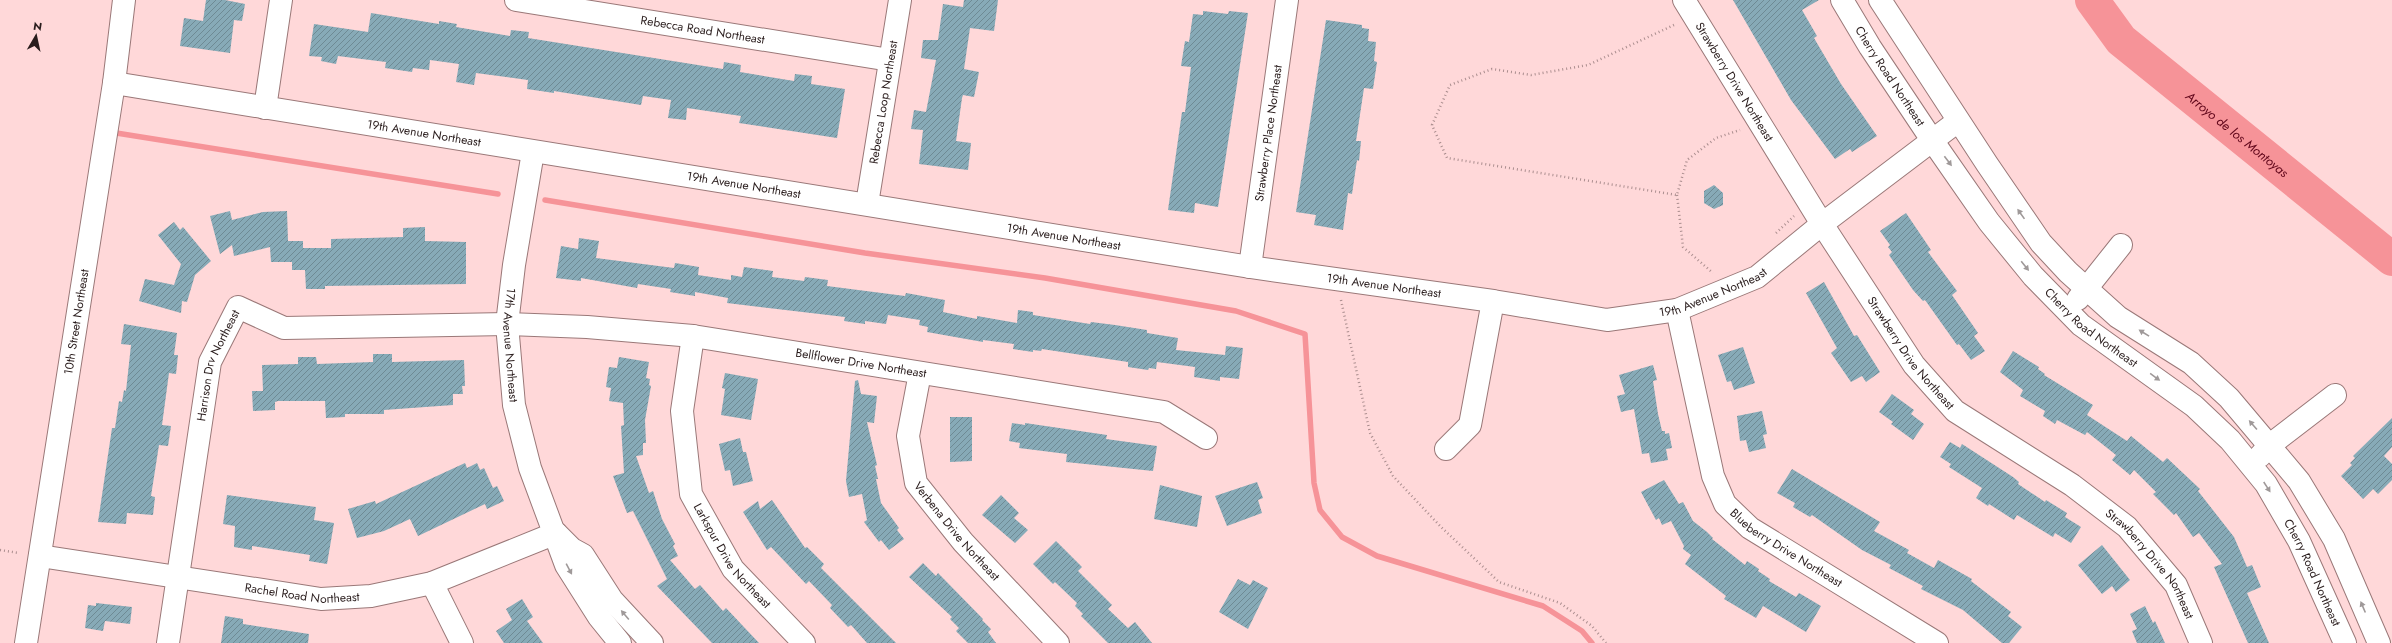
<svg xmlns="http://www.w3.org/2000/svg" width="2392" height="643" font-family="Jost,sans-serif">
	<defs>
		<pattern id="building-hatch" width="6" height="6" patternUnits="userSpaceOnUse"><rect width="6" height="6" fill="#87aab7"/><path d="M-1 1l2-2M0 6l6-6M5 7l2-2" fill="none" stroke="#6e8a94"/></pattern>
	</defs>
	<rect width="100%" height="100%" fill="#ffd8d9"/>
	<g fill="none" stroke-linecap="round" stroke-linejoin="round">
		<!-- stream -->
		<path stroke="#f69398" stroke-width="5.5" d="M 110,132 L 498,194
			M 545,200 L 865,253 L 1045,278 L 1236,311 L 1305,334 L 1314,483 L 1320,510 L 1342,537 L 1377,556 L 1543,606 L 1582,631 L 1592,643"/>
		<!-- river -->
		<path stroke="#f69398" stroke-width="34" id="s1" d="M 2092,0 L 2121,40 L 2392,259"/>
	</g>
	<!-- building -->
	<path fill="url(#building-hatch)" d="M 206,0 L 225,0 L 245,4 L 242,21 L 234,20 L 230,53 L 180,46 L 184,18 L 203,21 Z
		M 964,0 L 998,0 L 994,31 L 970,28 L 964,69 L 979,72 L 974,97 L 963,95 L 962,98 L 956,141 L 971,143 L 968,170 L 919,164 L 923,130 L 911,129 L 914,110 L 926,112 L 936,60 L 921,58 L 923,40 L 938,40 L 943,4 L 963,7 Z
		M 1733,0 L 1819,0 L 1802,10 L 1817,36 L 1814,38 L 1841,84 L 1877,136 L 1852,152 L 1850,149 L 1835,159 L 1791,100 Z
		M 1203,11 L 1228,14 L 1229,11 L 1248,13 L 1218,207 L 1195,203 L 1194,213 L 1168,210 L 1182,112 L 1185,112 L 1191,67 L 1181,66 L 1185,41 L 1189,42 L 1193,14 L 1203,15 Z
		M 371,13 L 439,24 L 439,21 L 457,24 L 456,27 L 510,36 L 511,30 L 529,32 L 528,38 L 723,69 L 724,62 L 741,65 L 740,72 L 794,81 L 795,74 L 812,76 L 811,84 L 845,89 L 837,138 L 739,123 L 741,116 L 687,108 L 686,120 L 668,118 L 671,100 L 643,96 L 641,105 L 554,91 L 554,93 L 527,89 L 528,80 L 476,73 L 474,85 L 456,82 L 459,64 L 430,60 L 429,70 L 413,68 L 412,72 L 385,68 L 386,62 L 338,56 L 336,64 L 321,61 L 322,57 L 309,56 L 314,24 L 368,32 Z
		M 1326,20 L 1362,25 L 1362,28 L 1369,29 L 1368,41 L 1376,42 L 1374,61 L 1377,62 L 1373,89 L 1364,88 L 1356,141 L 1361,141 L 1359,161 L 1357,160 L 1352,194 L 1348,193 L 1343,230 L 1314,225 L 1316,215 L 1296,212 Z
		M 1714,185 L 1723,193 L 1723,205 L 1714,209 L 1704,203 L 1704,191 Z
		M 230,211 L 232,220 L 263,212 L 287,211 L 288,241 L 303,241 L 303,248 L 331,248 L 331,239 L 403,237 L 403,228 L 425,227 L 425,241 L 466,242 L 466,284 L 325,286 L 325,289 L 306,289 L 305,270 L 292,270 L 292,262 L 271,262 L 270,247 L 234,256 L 232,245 L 220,254 L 210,216 Z
		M 1906,213 L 1931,250 L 1928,252 L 1957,291 L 1952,295 L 1978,333 L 1974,336 L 1985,351 L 1971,360 L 1959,344 L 1957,345 L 1925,300 L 1923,301 L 1913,290 L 1889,255 L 1892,252 L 1888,247 L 1890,245 L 1880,231 Z
		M 174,222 L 180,230 L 183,227 L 211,261 L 195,275 L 187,302 L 182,301 L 181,313 L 139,301 L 145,279 L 174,285 L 181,264 L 158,235 Z
		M 579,238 L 599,241 L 596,258 L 674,268 L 675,263 L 699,267 L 698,275 L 731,280 L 731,275 L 742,277 L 744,267 L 773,271 L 772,277 L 804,281 L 805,277 L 828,280 L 827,286 L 905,296 L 906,293 L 945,300 L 943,312 L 977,319 L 977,316 L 1017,323 L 1018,310 L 1033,312 L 1033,315 L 1090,324 L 1091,322 L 1115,325 L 1147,330 L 1147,333 L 1178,338 L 1176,350 L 1225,355 L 1226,346 L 1243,348 L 1239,379 L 1220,377 L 1220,381 L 1194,377 L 1195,367 L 1157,362 L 1156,369 L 1149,368 L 1148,370 L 1128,367 L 1128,362 L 1042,349 L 1041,351 L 1033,350 L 1033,352 L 1013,349 L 1014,344 L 983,340 L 983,342 L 927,332 L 928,327 L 919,325 L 920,320 L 888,315 L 886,324 L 865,321 L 865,324 L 844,321 L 845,317 L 727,303 L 728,298 L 695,292 L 695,296 L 670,292 L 671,289 L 638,284 L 637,288 L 581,278 L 581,281 L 556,278 L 561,246 L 578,249 Z
		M 1824,282 L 1854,336 L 1857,335 L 1880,372 L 1866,382 L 1862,376 L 1851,382 L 1831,353 L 1837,348 L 1806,293 Z
		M 124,324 L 177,333 L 174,355 L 178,355 L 176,374 L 169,373 L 162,425 L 171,426 L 168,446 L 159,445 L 151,496 L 155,497 L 153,515 L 127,513 L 126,524 L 98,522 L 112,428 L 115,428 L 119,401 L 122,402 L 124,390 L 126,391 L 131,345 L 121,344 Z
		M 1743,347 L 1755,383 L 1734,390 L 1731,381 L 1727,382 L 1718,355 Z
		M 2013,351 L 2039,367 L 2038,369 L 2045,374 L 2044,375 L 2093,405 L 2087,415 L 2127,441 L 2131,436 L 2163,462 L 2167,458 L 2200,489 L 2198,491 L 2234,537 L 2247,567 L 2252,565 L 2261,587 L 2247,593 L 2269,643 L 2248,643 L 2214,567 L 2222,564 L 2199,533 L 2193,537 L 2176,513 L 2174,515 L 2153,494 L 2156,492 L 2134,470 L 2130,475 L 2112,460 L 2116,455 L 2087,432 L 2085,435 L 2057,420 L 2055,424 L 2043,416 L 2045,411 L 2020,396 L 2023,390 L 2000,372 Z
		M 373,354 L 392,354 L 392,362 L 464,360 L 465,386 L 462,386 L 463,394 L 453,394 L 453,405 L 384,410 L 384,414 L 345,414 L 345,417 L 326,418 L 325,401 L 278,401 L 275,402 L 275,410 L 253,411 L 252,391 L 263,391 L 262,365 L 298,364 L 298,357 L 316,357 L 317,364 L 373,362 Z
		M 619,357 L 649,362 L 646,378 L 650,379 L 649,385 L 651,386 L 645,420 L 646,443 L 643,443 L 643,455 L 636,456 L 649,493 L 653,491 L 662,519 L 675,544 L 673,546 L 678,556 L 670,560 L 695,589 L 700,585 L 723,611 L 726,608 L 759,643 L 712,643 L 657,586 L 667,579 L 633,511 L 627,513 L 613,476 L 624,473 L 621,426 L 624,425 L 623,403 L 609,401 L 611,388 L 606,387 L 609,367 L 617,368 Z
		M 1653,365 L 1657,380 L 1653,381 L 1658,414 L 1662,431 L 1665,431 L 1665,434 L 1669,433 L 1672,448 L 1666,449 L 1668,460 L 1651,463 L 1649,453 L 1642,454 L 1634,409 L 1621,412 L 1617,396 L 1625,394 L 1619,375 Z
		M 725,373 L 758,379 L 751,420 L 721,415 L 725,389 L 722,388 Z
		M 858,380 L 861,394 L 877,396 L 874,423 L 867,422 L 877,465 L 875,466 L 878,479 L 876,479 L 881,503 L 899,528 L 897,530 L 904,539 L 889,550 L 881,540 L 879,542 L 864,522 L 867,520 L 862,494 L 849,497 L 846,481 L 855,381 Z
		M 1892,394 L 1914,410 L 1911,414 L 1924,424 L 1913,440 L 1891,424 L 1893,422 L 1879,412 Z
		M 1762,411 L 1767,434 L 1763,435 L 1766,448 L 1749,452 L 1746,440 L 1740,441 L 1737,416 Z
		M 950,417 L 972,417 L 972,461 L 950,462 Z
		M 2392,418 L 2392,447 L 2384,456 L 2392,464 L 2392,480 L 2378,494 L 2373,489 L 2363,499 L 2341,476 L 2352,465 L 2350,463 L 2355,458 L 2353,456 Z
		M 1012,423 L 1025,425 L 1025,423 L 1107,435 L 1106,439 L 1157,446 L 1153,471 L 1066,462 L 1067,454 L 1019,448 L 1020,443 L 1009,441 Z
		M 740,438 L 743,452 L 746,452 L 753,481 L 733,486 L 730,470 L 725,471 L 719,444 Z
		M 1950,442 L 1960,448 L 1962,444 L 2013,477 L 2019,482 L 2018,484 L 2045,502 L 2046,500 L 2067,513 L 2065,517 L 2081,527 L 2071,543 L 2055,533 L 2053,537 L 2017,515 L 2014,520 L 1989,504 L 1988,506 L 1976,498 L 1982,488 L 1949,467 L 1951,464 L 1940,457 Z
		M 465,463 L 467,468 L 477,463 L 480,470 L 484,468 L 493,488 L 497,486 L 504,501 L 487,509 L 485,504 L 418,536 L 410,519 L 384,531 L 357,538 L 348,509 L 375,501 L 376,504 Z
		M 1792,469 L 1880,522 L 1874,531 L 1909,550 L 1907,553 L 1934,568 L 1938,560 L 1972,579 L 1971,581 L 2011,612 L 2008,616 L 2022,627 L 2009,643 L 2002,643 L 1963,610 L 1921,589 L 1923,586 L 1889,568 L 1891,565 L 1862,550 L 1812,515 L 1810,517 L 1793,507 L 1795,503 L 1777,493 Z
		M 1664,480 L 1679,504 L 1683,502 L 1693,521 L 1707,532 L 1713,538 L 1712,539 L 1745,565 L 1747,561 L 1759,569 L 1758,571 L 1770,579 L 1769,581 L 1796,597 L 1799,593 L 1821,606 L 1806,632 L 1763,606 L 1756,618 L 1724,599 L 1726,596 L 1685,564 L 1691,555 L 1683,549 L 1684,546 L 1671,521 L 1662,525 L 1659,518 L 1656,520 L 1641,492 Z
		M 1257,482 L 1263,498 L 1258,500 L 1262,513 L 1227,526 L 1215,496 Z
		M 1160,485 L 1202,496 L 1197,527 L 1154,519 Z
		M 227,495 L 316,507 L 314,520 L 334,523 L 327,564 L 309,561 L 310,555 L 252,546 L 252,550 L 234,547 L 235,526 L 223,524 Z
		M 1001,495 L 1019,513 L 1014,518 L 1028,530 L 1015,543 L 982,515 Z
		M 772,500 L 805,548 L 807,547 L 824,564 L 821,568 L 896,643 L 867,643 L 851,625 L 848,627 L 830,608 L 832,605 L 809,581 L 806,584 L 771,547 L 767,550 L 743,512 L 758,501 L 760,509 Z
		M 1056,541 L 1082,567 L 1078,571 L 1112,605 L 1108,609 L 1128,628 L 1135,622 L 1152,643 L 1108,643 L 1081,616 L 1083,614 L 1075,606 L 1077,603 L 1055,582 L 1053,584 L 1033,564 Z
		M 2102,545 L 2130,580 L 2116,592 L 2112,586 L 2102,594 L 2078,565 Z
		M 923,563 L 936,576 L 938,573 L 983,619 L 982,620 L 991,629 L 988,632 L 996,643 L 968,643 L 956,631 L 959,628 L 950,619 L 952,617 L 909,577 Z
		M 1238,579 L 1250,585 L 1253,580 L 1268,588 L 1248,629 L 1219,612 Z
		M 522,599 L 533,617 L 527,621 L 543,643 L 504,643 L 496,631 L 512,620 L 506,609 Z
		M 96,603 L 132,607 L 130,624 L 105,621 L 103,631 L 85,628 L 88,605 L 96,606 Z
		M 2145,606 L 2153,623 L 2155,621 L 2165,643 L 2137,643 L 2132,631 L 2137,629 L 2130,614 Z
		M 225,616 L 243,619 L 243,624 L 309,634 L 308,643 L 221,643 Z"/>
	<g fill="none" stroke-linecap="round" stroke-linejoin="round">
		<defs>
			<g id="minor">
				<path id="s2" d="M 516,0 L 890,60"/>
				<path id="s3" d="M 1684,0 L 1822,224 L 1914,365 L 1955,411 L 2072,485 L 2127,527 L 2176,585 L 2201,643"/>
				<path id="s4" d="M 1842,0 L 1870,47 L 1932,140 L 1989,222 L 2033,276 L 2081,325 L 2194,406 L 2230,440 L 2266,484 L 2299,541 L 2345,643"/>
				<path d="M 1880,0 L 1987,164 L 2041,243 L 2068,272 L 2118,317 L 2191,363 L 2229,398 L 2299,481 L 2334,539 L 2379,643"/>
				<path id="s5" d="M 114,83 L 1250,267 L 1493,301 L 1607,320 L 1677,310 L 1757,277 L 1822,224 L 1958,121"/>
				<path d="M 265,108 L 281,0"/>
				<path id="s6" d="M 533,152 L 514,265 L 507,324 L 514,405 L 530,468 L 566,565 L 599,617 L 620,643"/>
				<path id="s7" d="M 867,204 L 900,0"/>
				<path id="s8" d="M 1250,267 L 1287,0"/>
				<path d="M 2078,299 L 2121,245"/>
				<path id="s9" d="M 1677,310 L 1713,476 L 1725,504 L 1750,528 L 1937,643"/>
				<path id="s10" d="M 693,336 L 682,411 L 691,494 L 733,569 L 804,643"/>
				<path id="s11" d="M 920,373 L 908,436 L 916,483 L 963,542 L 1058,643"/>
				<path d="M 1446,449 L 1470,425 L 1493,301"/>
				<path d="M 2260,456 L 2270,445 L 2335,395"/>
				<path d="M 557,534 L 572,549 L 583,555 L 612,600 L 652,643"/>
				<path id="s12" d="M 40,556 L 321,599 L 371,596 L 432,583 L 556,533"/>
				<path d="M 432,583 L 462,643"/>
				<path id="s13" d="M 26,643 L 114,83 L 124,0"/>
				<path id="s14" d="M 168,643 L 210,362 L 238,307 L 284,328 L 507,324 L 587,327 L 693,336 L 1164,412 L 1206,438"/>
			</g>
		</defs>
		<!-- minor casing -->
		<use href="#minor" stroke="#9a7878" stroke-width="24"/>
		<!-- path -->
		<path stroke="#ab8e8f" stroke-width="2.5" stroke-dasharray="1 3" stroke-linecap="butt" d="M 1674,25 L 1588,65 L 1531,75 L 1492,69 L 1450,85 L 1432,125 L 1447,158 L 1677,195 L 1687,160 L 1716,138 L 1740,130
			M 1677,195 L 1683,247 L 1713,273
			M 1776,233 L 1794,216
			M 1341,300 L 1370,433 L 1393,476 L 1441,527 L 1499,582 L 1560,603 L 1592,626 L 1606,643
			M 0,550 L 19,553"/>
		<!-- minor -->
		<use href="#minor" stroke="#fff" stroke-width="22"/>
	</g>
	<!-- one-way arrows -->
	<defs><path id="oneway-solid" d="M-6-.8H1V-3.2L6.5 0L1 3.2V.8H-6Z"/></defs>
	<g fill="#9f9999">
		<use href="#oneway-solid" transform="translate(1948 161) rotate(53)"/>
		<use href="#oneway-solid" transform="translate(2021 214) rotate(-125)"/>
		<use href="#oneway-solid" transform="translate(2025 266) rotate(51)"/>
		<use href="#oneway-solid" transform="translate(2144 333) rotate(-148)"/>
		<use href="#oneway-solid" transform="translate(2155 377) rotate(36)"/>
		<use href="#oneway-solid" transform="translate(2253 425) rotate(-131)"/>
		<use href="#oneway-solid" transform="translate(2267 487) rotate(57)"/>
		<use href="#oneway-solid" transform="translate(569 569) rotate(62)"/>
		<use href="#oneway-solid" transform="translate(2363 607) rotate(-113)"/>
		<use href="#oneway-solid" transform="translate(625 615) rotate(-130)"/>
	</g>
	<g text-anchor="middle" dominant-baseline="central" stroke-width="3" stroke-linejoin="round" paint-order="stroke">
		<!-- street labels -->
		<g font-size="12" fill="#291c1c" stroke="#ffd8d9">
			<text stroke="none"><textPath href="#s2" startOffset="189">Rebecca Road Northeast</textPath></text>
			<text stroke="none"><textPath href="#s4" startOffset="90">Cherry Road Northeast</textPath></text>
			<text stroke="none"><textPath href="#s3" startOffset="96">Strawberry Drive Northeast</textPath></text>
			<text stroke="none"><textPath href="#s7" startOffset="103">Rebecca Loop Northeast</textPath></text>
			<text stroke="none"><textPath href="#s8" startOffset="135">Strawberry Place Northeast</textPath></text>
			<text stroke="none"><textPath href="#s5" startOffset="314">19th Avenue Northeast</textPath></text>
			<text stroke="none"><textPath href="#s5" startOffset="638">19th Avenue Northeast</textPath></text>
			<text stroke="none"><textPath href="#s5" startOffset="962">19th Avenue Northeast</textPath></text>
			<text stroke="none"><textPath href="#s5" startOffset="1286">19th Avenue Northeast</textPath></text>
			<text stroke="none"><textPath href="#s5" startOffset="1622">19th Avenue Northeast</textPath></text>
			<text stroke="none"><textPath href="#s13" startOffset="325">10th Street Northeast</textPath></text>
			<text stroke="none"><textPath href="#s4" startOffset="414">Cherry Road Northeast</textPath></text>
			<text stroke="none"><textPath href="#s6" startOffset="195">17th Avenue Northeast</textPath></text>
			<text stroke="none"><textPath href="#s3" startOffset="420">Strawberry Drive Northeast</textPath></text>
			<text stroke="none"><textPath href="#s14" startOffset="976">Bellflower Drive Northeast</textPath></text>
			<text stroke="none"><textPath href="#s14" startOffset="283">Harrison Drv Northeast</textPath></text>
			<text stroke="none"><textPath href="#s11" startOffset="175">Verbena Drive Northeast</textPath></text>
			<text stroke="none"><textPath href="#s9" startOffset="276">Blueberry Drive Northeast</textPath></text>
			<text stroke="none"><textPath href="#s10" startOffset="234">Larkspur Drive Northeast</textPath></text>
			<text stroke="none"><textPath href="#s3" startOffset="744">Strawberry Drive Northeast</textPath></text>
			<text stroke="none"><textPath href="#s4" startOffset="750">Cherry Road Northeast</textPath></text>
			<text stroke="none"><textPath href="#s12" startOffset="265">Rachel Road Northeast</textPath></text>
		</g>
		<!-- water labels -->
		<g font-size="13" font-style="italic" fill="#60061a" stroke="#ffd8d9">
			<text stroke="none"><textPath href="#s1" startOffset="199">Arroyo de los Montoyas</textPath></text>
		</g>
	</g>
	<!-- north arrow -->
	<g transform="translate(36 36) rotate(9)" stroke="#ffd8d9" stroke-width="3" paint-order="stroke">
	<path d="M0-3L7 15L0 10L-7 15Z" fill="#291c1c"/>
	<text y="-6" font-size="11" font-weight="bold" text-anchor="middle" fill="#291c1c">N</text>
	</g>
</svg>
